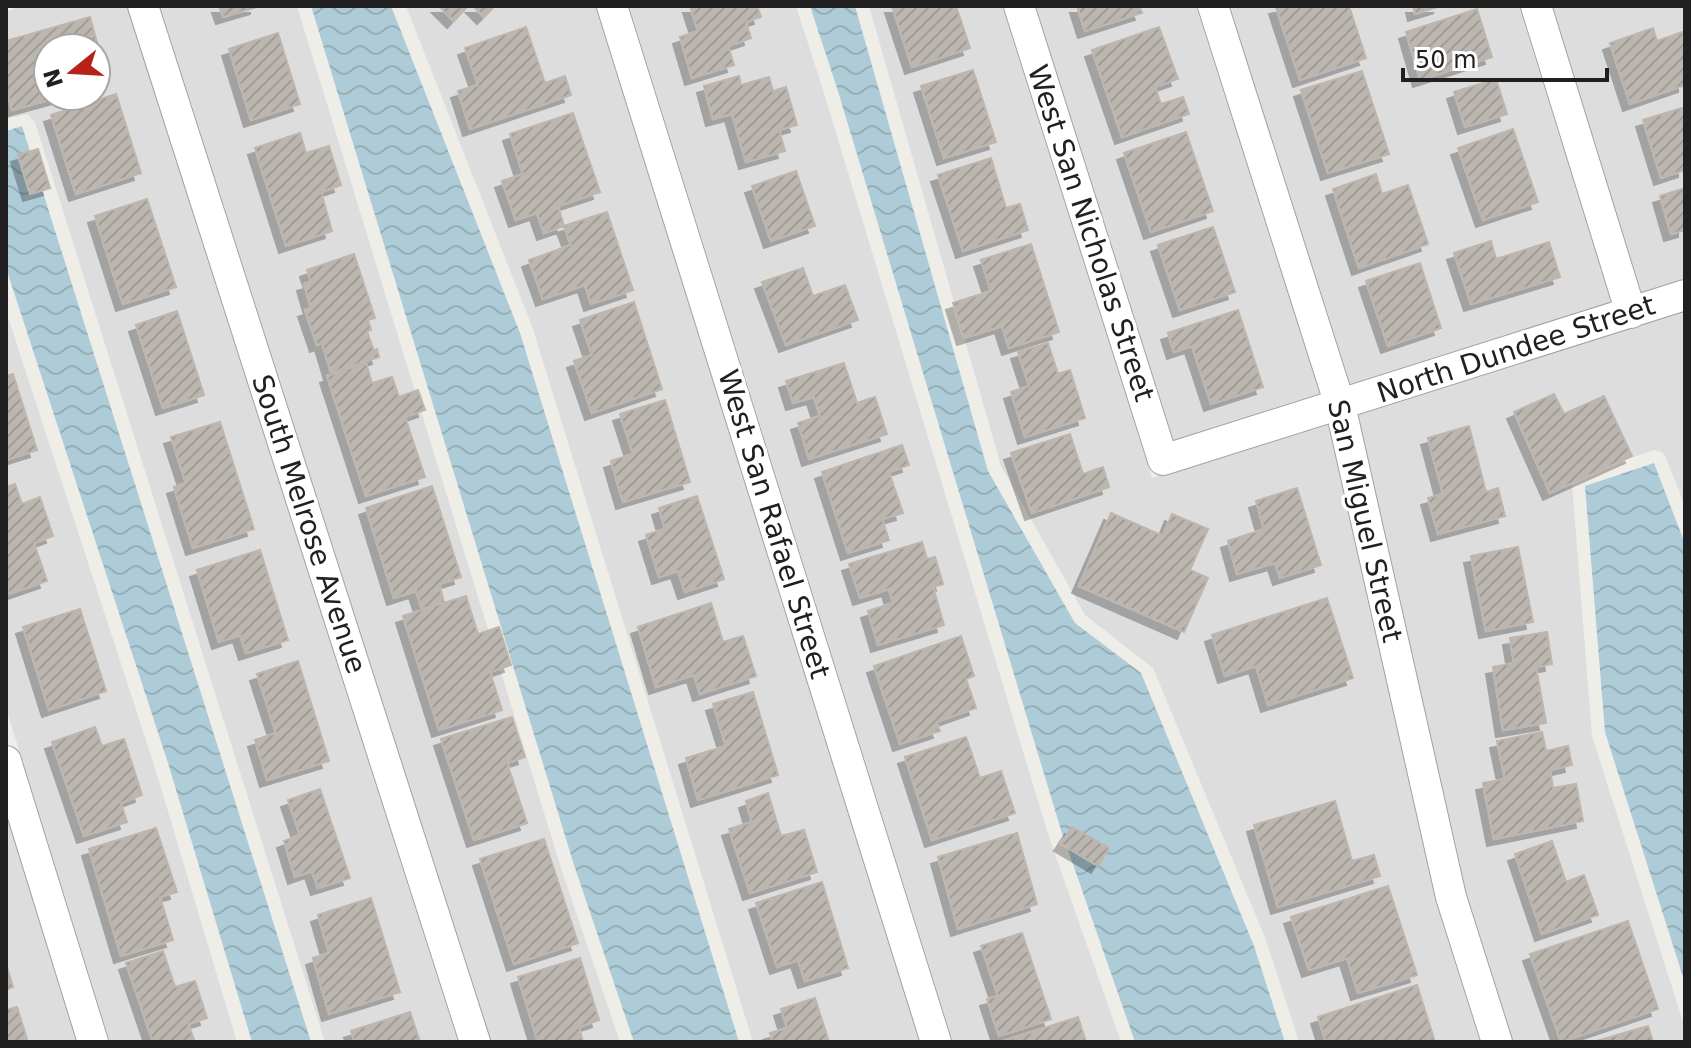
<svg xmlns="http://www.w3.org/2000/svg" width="1691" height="1048" font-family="'DejaVu Sans',sans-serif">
	<defs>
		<pattern id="water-waves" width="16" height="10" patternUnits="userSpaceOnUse" patternTransform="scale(2)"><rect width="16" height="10" fill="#aeccd7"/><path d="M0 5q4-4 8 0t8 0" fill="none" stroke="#95afb8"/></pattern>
		<pattern id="building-hatch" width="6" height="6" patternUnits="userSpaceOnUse" patternTransform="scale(2)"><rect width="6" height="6" fill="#bcb6b1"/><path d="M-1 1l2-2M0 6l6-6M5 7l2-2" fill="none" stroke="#a19c98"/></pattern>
		<filter id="shadow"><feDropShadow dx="-7" dy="7" stdDeviation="0" flood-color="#0004"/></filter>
	</defs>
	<rect width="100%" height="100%" fill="#efede8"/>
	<!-- residential -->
	<path fill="#dedddd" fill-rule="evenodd" d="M 20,6 L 127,6 L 458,1042 L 325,1042 L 35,122 L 27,114 L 6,119 L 6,12 ZM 48,48 L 96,48 L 96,96 L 48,96 Z
		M 160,6 L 297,6 L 561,868 L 620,1042 L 491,1042 Z
		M 406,6 L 596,6 L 920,1042 L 753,1042 L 533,329 Z
		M 629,6 L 796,6 L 824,93 L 1048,834 L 1121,1042 L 953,1042 Z
		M 869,6 L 1002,6 L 1152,478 L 1328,423 L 1436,902 L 1480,1042 L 1299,1042 L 1266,940 L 1153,668 L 1085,615 L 1001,466 Z
		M 1035,6 L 1196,6 L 1321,396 L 1174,442 Z
		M 1229,6 L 1519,6 L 1612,304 L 1351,387 Z
		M 1552,6 L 1685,6 L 1685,280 L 1642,295 Z
		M 1685,310 L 1685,506 L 1666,458 L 1662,452 L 1654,450 L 1581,475 L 1572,484 L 1592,736 L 1685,1028 L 1685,1042 L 1513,1042 L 1466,893 L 1358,414 Z
		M 6,311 L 155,768 L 237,1042 L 110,1042 L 6,708 Z
		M 6,814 L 77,1042 L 6,1042 Z"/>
	<!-- water -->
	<path fill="url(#water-waves)" d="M 311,6 L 391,6 L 520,333 L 739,1042 L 634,1042 L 574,865 Z
		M 810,6 L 855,6 L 988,471 L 1075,623 L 1141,673 L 1254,946 L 1285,1042 L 1135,1042 L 1061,830 L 837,88 Z
		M 22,126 L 311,1042 L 252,1042 L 168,763 L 6,268 L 6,131 Z
		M 1654,463 L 1685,544 L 1685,983 L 1605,732 L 1585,486 Z"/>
	<!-- building -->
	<path fill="url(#building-hatch)" stroke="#bfb5ac" stroke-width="2" filter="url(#shadow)" d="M 219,6 L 257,6 L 257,7 L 223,17 Z
		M 439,6 L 468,6 L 454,21 Z
		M 473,6 L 495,6 L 484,17 Z
		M 690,6 L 757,6 L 761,17 L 746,22 L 751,38 L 728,46 L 734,65 L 692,78 L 680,37 L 698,31 Z
		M 892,6 L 956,6 L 970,48 L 912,67 Z
		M 1077,6 L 1139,6 L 1142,13 L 1085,31 Z
		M 1281,6 L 1349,6 L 1366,58 L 1300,80 L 1276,7 Z
		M 1413,6 L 1441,6 L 1415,14 Z
		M 1477,9 L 1492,57 L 1420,80 L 1406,32 Z
		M 90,17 L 108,83 L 96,86 L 96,48 L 48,48 L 48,96 L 63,96 L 12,110 L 6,88 L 6,41 Z
		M 526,27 L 545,83 L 565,76 L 571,95 L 470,129 L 458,91 L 478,85 L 465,48 Z
		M 1159,27 L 1178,79 L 1155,87 L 1161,104 L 1183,97 L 1189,114 L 1122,137 L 1092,50 Z
		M 1653,28 L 1657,41 L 1682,32 L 1685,42 L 1685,85 L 1630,104 L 1610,43 Z
		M 278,33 L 300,104 L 251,120 L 229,49 Z
		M 973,70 L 996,142 L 944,158 L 921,86 Z
		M 1362,71 L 1389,154 L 1328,173 L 1301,90 Z
		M 739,76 L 741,85 L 769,77 L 773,91 L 786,87 L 797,125 L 779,130 L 785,151 L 746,162 L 732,114 L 713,119 L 704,86 Z
		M 1496,79 L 1507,114 L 1465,127 L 1454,92 Z
		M 116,94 L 141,173 L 76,194 L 51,115 Z
		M 1685,107 L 1685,170 L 1661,178 L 1643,120 Z
		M 573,113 L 600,192 L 558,206 L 564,226 L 544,233 L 537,213 L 516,220 L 502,181 L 523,174 L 510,134 Z
		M 1513,129 L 1538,202 L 1483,220 L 1458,148 Z
		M 1186,132 L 1213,211 L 1151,232 L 1124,153 Z
		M 300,133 L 306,153 L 329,146 L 341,185 L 321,192 L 332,231 L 286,246 L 255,148 Z
		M 38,149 L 50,188 L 30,194 L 18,155 Z
		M 991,158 L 1006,208 L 1020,204 L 1028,230 L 963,251 L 938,175 Z
		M 796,171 L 815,226 L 771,241 L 752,186 Z
		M 1376,174 L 1382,194 L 1408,185 L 1428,244 L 1359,268 L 1333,189 Z
		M 1685,188 L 1685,230 L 1671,234 L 1660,196 Z
		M 147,199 L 176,287 L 123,304 L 95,216 Z
		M 607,212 L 633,290 L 591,304 L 585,285 L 543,299 L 529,260 L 571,245 L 564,226 Z
		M 1213,227 L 1235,292 L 1180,310 L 1158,245 Z
		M 1491,241 L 1496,259 L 1549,242 L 1560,277 L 1471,304 L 1454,253 Z
		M 1031,244 L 1059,332 L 1009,348 L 1002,326 L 964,338 L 953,303 L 991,291 L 981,260 Z
		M 354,254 L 375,318 L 368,320 L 371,330 L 367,331 L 374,351 L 377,349 L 379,357 L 331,373 L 322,343 L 317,345 L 305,310 L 311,308 L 304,284 L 311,282 L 307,270 Z
		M 1420,263 L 1441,328 L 1388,346 L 1366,281 Z
		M 803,268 L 813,296 L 845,285 L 858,320 L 786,345 L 762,282 Z
		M 634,302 L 662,389 L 592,413 L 574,361 L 592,355 L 580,320 Z
		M 1238,310 L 1263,387 L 1211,404 L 1192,346 L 1174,352 L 1168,333 Z
		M 177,311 L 204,395 L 163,408 L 136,325 Z
		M 1048,343 L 1058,374 L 1070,370 L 1085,418 L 1025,437 L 1011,392 L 1029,386 L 1018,352 Z
		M 366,363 L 372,383 L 392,377 L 399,397 L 418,390 L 425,410 L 405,417 L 425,477 L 366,496 L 327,376 Z
		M 844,363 L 857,403 L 875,397 L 887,434 L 809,459 L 798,423 L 820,416 L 814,397 L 793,403 L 786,381 Z
		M 13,374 L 37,450 L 6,460 L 6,376 Z
		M 1554,394 L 1564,414 L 1604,396 L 1632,456 L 1550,493 L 1514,412 Z
		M 665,400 L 690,482 L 623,502 L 611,461 L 633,454 L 620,414 Z
		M 220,422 L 254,529 L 193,548 L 174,487 L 186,483 L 171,437 Z
		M 1469,426 L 1486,492 L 1498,488 L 1505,516 L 1438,534 L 1428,498 L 1443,494 L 1428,438 Z
		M 1070,434 L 1083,474 L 1103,467 L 1109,487 L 1032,513 L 1011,453 Z
		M 902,445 L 909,465 L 889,472 L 903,513 L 882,519 L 889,540 L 848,553 L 822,472 Z
		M 15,484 L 22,504 L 40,497 L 53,536 L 34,543 L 47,581 L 9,594 L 6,584 L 6,487 Z
		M 432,486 L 461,577 L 439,584 L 444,602 L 422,609 L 416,591 L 394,598 L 366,508 Z
		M 1297,488 L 1321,565 L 1280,578 L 1275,563 L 1237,574 L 1228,541 L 1264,529 L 1256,501 Z
		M 697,496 L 724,579 L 685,592 L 678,571 L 659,577 L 646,535 L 665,529 L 659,508 Z
		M 1111,513 L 1163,536 L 1172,514 L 1208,529 L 1190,570 L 1208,578 L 1184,632 L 1079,586 Z
		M 922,542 L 927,559 L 935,557 L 943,584 L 933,587 L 944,625 L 878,645 L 868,611 L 893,603 L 889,589 L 860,598 L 849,564 Z
		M 1518,547 L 1533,622 L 1486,631 L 1471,556 Z
		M 260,550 L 288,640 L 246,653 L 240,635 L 219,642 L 197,570 Z
		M 466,596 L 478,634 L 499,627 L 511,665 L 490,672 L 502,710 L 439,730 L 403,616 Z
		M 1327,598 L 1353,678 L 1268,705 L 1256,666 L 1225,676 L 1212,635 Z
		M 711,603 L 723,642 L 743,636 L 756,676 L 700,694 L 694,675 L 656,687 L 638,627 Z
		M 80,609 L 106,691 L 49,710 L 23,627 Z
		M 1547,632 L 1552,664 L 1536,667 L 1546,723 L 1503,730 L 1493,667 L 1514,663 L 1510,638 Z
		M 961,636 L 974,676 L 966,679 L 976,708 L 936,722 L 940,731 L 900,744 L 874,666 Z
		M 298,661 L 329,761 L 267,780 L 255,740 L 276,733 L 257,674 Z
		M 753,692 L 778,775 L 698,800 L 686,758 L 726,746 L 713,704 Z
		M 512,717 L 525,757 L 507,763 L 527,823 L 474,840 L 441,739 Z
		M 95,727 L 102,746 L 124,739 L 142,795 L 121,803 L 127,822 L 84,836 L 52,742 Z
		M 1542,732 L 1546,751 L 1568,746 L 1572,765 L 1550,770 L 1553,788 L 1576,784 L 1583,821 L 1494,839 L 1483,783 L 1505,779 L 1497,741 Z
		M 966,737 L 980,778 L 1001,771 L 1015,813 L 932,840 L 905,757 Z
		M 320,789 L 350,878 L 318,888 L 312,871 L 295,877 L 284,841 L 300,835 L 288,800 Z
		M 768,793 L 781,836 L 804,830 L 817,872 L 750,893 L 729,829 L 752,822 L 746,801 Z
		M 1335,801 L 1352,861 L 1374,855 L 1380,876 L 1278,907 L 1254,825 Z
		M 1072,827 L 1109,848 L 1098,866 L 1061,844 Z
		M 156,828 L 177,892 L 160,897 L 173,940 L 121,956 L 89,849 Z
		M 1017,833 L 1037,904 L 958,929 L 938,857 Z
		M 544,839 L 578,943 L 514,964 L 480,859 Z
		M 1552,841 L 1566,882 L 1584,875 L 1598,915 L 1542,934 L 1515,854 Z
		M 822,882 L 848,968 L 805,981 L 798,960 L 777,967 L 756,903 Z
		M 1388,886 L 1417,975 L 1358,993 L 1347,958 L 1309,970 L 1291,917 Z
		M 371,898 L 400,992 L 329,1014 L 313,958 L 329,953 L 318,915 Z
		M 1628,921 L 1658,1009 L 1561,1042 L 1530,954 Z
		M 1022,933 L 1051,1019 L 999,1036 L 987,999 L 998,996 L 981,946 Z
		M 163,951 L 175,987 L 195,981 L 207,1018 L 188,1024 L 195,1042 L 153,1042 L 126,963 Z
		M 580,958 L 599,1020 L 579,1027 L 583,1042 L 538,1042 L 518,977 Z
		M 6,964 L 13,987 L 6,990 Z
		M 1417,985 L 1435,1042 L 1326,1042 L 1318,1017 Z
		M 815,998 L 829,1042 L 773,1042 L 770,1033 L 787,1028 L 781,1009 Z
		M 17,1007 L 28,1042 L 6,1042 L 6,1010 Z
		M 410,1012 L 420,1042 L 355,1042 L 351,1031 Z
		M 1078,1017 L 1086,1042 L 1001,1042 Z
		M 1648,1026 L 1653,1042 L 1593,1042 Z"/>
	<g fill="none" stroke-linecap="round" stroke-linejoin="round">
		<defs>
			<path id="minor" d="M 143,6 L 475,1042
				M 612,6 L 936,1042
				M 1019,6 L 1163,460 L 1685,295
				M 1213,6 L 1340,405 L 1451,897 L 1497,1042
				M 1536,6 L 1631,313
				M 6,761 L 93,1042"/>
		</defs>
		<!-- minor casing -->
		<use href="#minor" stroke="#a1a1a1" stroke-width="32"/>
		<!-- minor -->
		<use href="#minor" stroke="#fff" stroke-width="30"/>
	</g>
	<g text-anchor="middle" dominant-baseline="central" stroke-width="7" stroke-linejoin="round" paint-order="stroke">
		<!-- street labels -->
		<g font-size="28" fill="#202020" stroke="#fff">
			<text transform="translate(1091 233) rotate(72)">West San Nicholas Street</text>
			<text transform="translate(1516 349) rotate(-18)">North Dundee Street</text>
			<text transform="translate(1365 521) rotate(77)">San Miguel Street</text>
			<text transform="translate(309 524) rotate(72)">South Melrose Avenue</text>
			<text transform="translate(774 524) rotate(73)">West San Rafael Street</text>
		</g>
	</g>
	<!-- border -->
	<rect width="1691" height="1048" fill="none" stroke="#202020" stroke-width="16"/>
	<!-- north arrow -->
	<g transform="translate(72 72) rotate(252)"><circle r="38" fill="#ffffff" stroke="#a6a6a6" stroke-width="2"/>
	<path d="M0-6L14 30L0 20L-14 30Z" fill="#b6221a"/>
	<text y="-12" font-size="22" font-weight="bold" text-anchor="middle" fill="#202020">N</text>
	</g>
	<!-- scale -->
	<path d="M1403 68v12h204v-12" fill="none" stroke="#202020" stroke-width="4"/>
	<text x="1415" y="68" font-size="24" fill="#202020" stroke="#ffffff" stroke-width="6" paint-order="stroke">50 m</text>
</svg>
